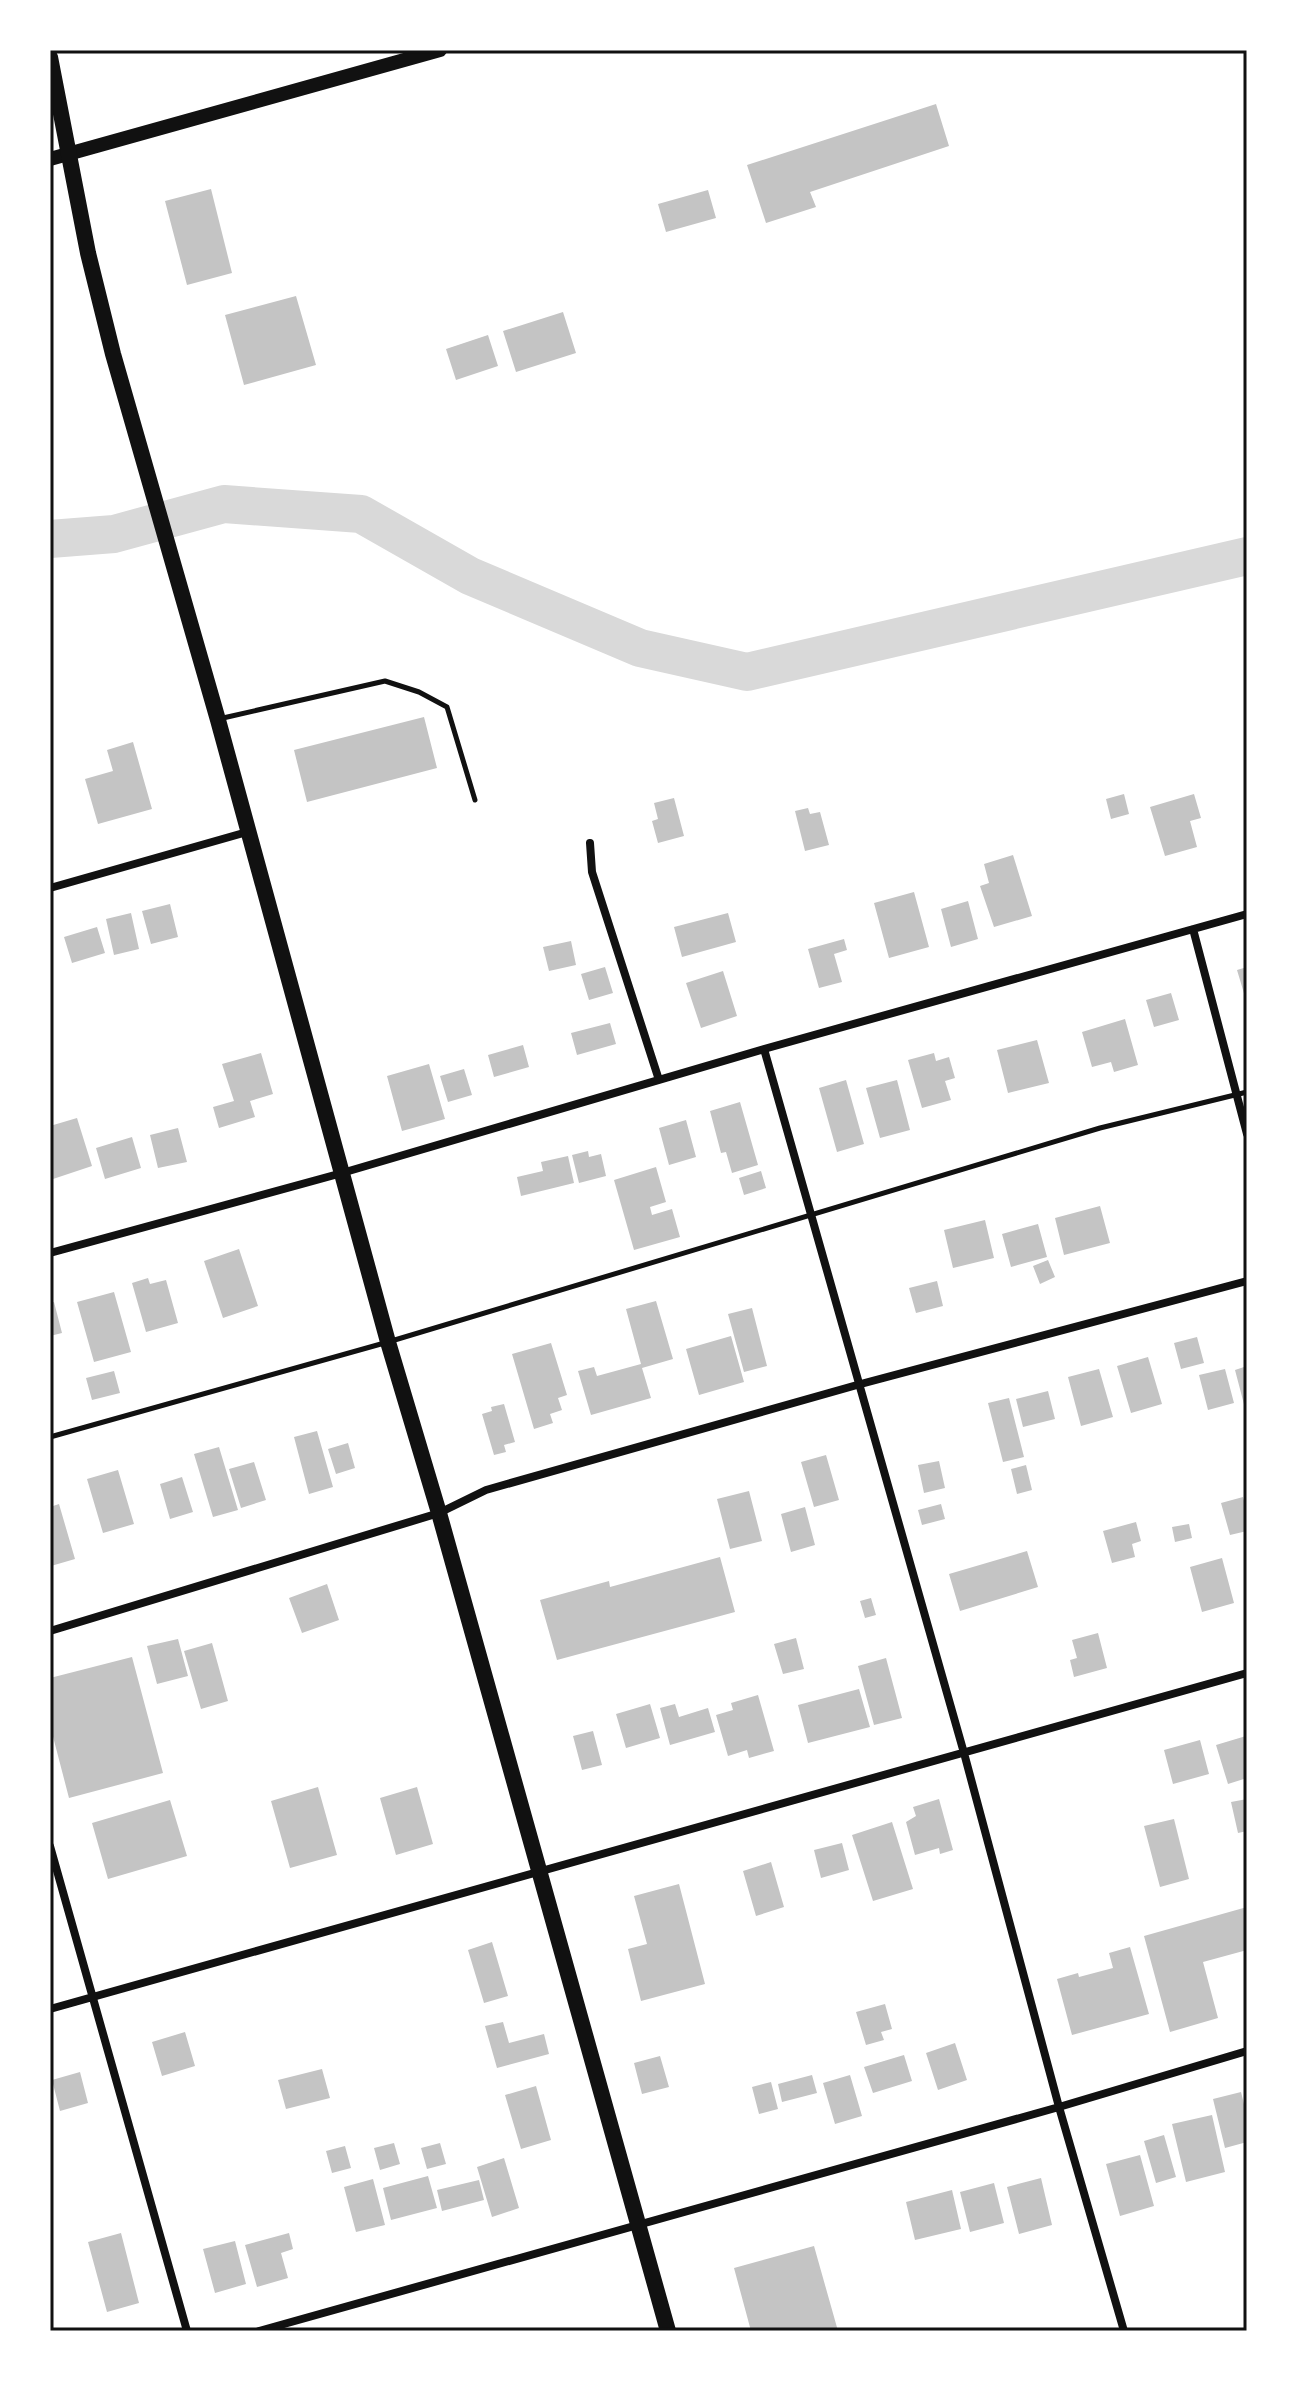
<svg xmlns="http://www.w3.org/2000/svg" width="1297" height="2381" font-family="'Archivo Narrow',sans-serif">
	<rect width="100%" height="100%" fill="#fff"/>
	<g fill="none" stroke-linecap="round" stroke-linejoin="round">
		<!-- river -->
		<path stroke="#d9d9d9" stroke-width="38" d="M 50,539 L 114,534 L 224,504 L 361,514 L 470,576 L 640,648 L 747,672 L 1247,556"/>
	</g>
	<!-- building -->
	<path fill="#c4c4c4" d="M 936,104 L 949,146 L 810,192 L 816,207 L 766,223 L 747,165 Z
		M 211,189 L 232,273 L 187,285 L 165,201 Z
		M 708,190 L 716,218 L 666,232 L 658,204 Z
		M 296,296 L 316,365 L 244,385 L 225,315 Z
		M 563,312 L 576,353 L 516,372 L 503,331 Z
		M 488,335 L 498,366 L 456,380 L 446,349 Z
		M 424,717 L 437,768 L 307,802 L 294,750 Z
		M 133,742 L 152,809 L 98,824 L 85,779 L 113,771 L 107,750 Z
		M 1124,794 L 1129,814 L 1111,819 L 1106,799 Z
		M 1194,794 L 1201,818 L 1190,821 L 1197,847 L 1165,856 L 1150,807 Z
		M 674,798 L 684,836 L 658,843 L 652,821 L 658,819 L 654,803 Z
		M 808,808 L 810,814 L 820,812 L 829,845 L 805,851 L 795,811 Z
		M 1013,855 L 1032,916 L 994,927 L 980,886 L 989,883 L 984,864 Z
		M 914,892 L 929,947 L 889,958 L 874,903 Z
		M 968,901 L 978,939 L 951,947 L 941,909 Z
		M 170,904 L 178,937 L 151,944 L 142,911 Z
		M 131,913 L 139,949 L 114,955 L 106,919 Z
		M 728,913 L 736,942 L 682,957 L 674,927 Z
		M 97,927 L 105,953 L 72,963 L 64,937 Z
		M 844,939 L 847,950 L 834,954 L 842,982 L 819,988 L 808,949 Z
		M 571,941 L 576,965 L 549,971 L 543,947 Z
		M 605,967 L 613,993 L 589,1000 L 581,974 Z
		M 1247,967 L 1247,1000 L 1246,1000 L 1237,970 Z
		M 723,971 L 737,1016 L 701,1028 L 686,983 Z
		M 1171,993 L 1179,1020 L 1154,1027 L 1146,1000 Z
		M 1125,1019 L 1138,1065 L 1114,1072 L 1111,1062 L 1092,1067 L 1082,1032 Z
		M 610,1023 L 616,1044 L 577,1055 L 571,1033 Z
		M 1037,1040 L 1049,1083 L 1008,1093 L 997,1050 Z
		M 523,1045 L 529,1067 L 494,1077 L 488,1055 Z
		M 261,1053 L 273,1094 L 250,1101 L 255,1117 L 219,1128 L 213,1107 L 234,1101 L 222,1064 Z
		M 934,1053 L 936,1061 L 949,1057 L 955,1078 L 945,1081 L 951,1100 L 922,1108 L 908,1060 Z
		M 429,1064 L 445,1119 L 402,1131 L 387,1076 Z
		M 464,1069 L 472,1095 L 448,1102 L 440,1076 Z
		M 846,1080 L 864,1144 L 837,1152 L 819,1088 Z
		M 897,1080 L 910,1130 L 880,1138 L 866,1088 Z
		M 740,1102 L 758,1165 L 732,1173 L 726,1152 L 721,1153 L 710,1111 Z
		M 77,1118 L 92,1166 L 50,1180 L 50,1126 Z
		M 686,1120 L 696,1157 L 669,1165 L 659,1128 Z
		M 178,1128 L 187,1162 L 158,1168 L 150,1135 Z
		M 132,1137 L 141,1168 L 105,1179 L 96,1148 Z
		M 588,1151 L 589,1157 L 601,1154 L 606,1176 L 579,1183 L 572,1155 Z
		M 568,1156 L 574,1183 L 521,1196 L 517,1177 L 543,1171 L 541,1162 Z
		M 656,1167 L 666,1202 L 650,1207 L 652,1215 L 672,1209 L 680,1237 L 634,1250 L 614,1180 Z
		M 761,1171 L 766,1188 L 744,1195 L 739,1178 Z
		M 1100,1206 L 1110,1243 L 1064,1255 L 1055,1218 Z
		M 985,1220 L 994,1258 L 953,1268 L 944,1230 Z
		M 1038,1224 L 1047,1257 L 1011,1267 L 1002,1234 Z
		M 239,1249 L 258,1306 L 223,1318 L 204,1261 Z
		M 1048,1260 L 1055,1277 L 1040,1284 L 1033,1266 Z
		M 148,1278 L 150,1284 L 166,1280 L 178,1323 L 146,1332 L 132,1283 Z
		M 937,1281 L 943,1306 L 916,1313 L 909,1288 Z
		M 114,1292 L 131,1352 L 94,1362 L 77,1302 Z
		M 656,1301 L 673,1359 L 642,1368 L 651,1398 L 591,1415 L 578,1371 L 594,1367 L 597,1376 L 641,1364 L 626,1309 Z
		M 54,1302 L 62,1333 L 50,1336 L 50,1303 Z
		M 752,1308 L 767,1366 L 744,1372 L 728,1314 Z
		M 731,1336 L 744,1382 L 699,1395 L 686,1349 Z
		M 1197,1337 L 1204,1363 L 1181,1369 L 1174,1343 Z
		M 551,1343 L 567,1395 L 558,1398 L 562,1410 L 550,1414 L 553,1423 L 534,1429 L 512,1354 Z
		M 1148,1357 L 1162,1404 L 1131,1413 L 1117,1366 Z
		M 1247,1366 L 1247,1412 L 1246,1412 L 1235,1370 Z
		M 1099,1369 L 1113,1417 L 1081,1426 L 1068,1377 Z
		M 1225,1369 L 1234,1403 L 1208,1410 L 1199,1375 Z
		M 114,1371 L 120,1393 L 92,1400 L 86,1378 Z
		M 1048,1391 L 1055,1419 L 1023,1427 L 1016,1399 Z
		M 1009,1398 L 1024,1457 L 1003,1462 L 988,1403 Z
		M 504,1404 L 515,1442 L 504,1445 L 506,1452 L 494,1455 L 482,1414 L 492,1411 L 491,1407 Z
		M 317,1431 L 333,1487 L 309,1494 L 294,1437 Z
		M 348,1443 L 355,1468 L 336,1474 L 328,1449 Z
		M 219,1447 L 238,1510 L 213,1517 L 194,1454 Z
		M 826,1455 L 839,1500 L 814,1507 L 801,1462 Z
		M 939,1461 L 945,1488 L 924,1493 L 918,1465 Z
		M 254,1462 L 266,1500 L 241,1508 L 229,1469 Z
		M 1026,1465 L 1032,1490 L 1017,1494 L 1011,1469 Z
		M 118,1470 L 134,1524 L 103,1533 L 87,1479 Z
		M 182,1477 L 193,1512 L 170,1519 L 160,1484 Z
		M 749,1491 L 762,1541 L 730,1549 L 717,1499 Z
		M 1243,1497 L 1247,1512 L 1247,1531 L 1230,1535 L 1221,1503 Z
		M 59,1504 L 75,1559 L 51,1566 L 50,1507 Z
		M 941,1504 L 945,1519 L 922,1525 L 918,1510 Z
		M 805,1507 L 815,1545 L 791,1552 L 781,1514 Z
		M 1136,1522 L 1141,1541 L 1132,1544 L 1135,1557 L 1112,1563 L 1103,1531 Z
		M 1189,1524 L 1192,1538 L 1175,1542 L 1172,1527 Z
		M 1027,1551 L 1038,1587 L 960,1611 L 949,1574 Z
		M 720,1557 L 735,1612 L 557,1660 L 540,1600 L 609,1581 L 610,1587 Z
		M 1222,1558 L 1234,1603 L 1202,1612 L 1190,1567 Z
		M 327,1584 L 339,1620 L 302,1633 L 289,1598 Z
		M 871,1598 L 876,1615 L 865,1618 L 860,1601 Z
		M 1098,1633 L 1107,1668 L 1074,1677 L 1070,1660 L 1077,1658 L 1072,1640 Z
		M 796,1638 L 804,1669 L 783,1674 L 774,1644 Z
		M 178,1639 L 188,1676 L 157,1684 L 147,1646 Z
		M 212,1643 L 228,1701 L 201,1709 L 184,1651 Z
		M 132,1657 L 163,1773 L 69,1798 L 50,1725 L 50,1678 Z
		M 886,1658 L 902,1718 L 874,1725 L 858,1666 Z
		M 859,1689 L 870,1727 L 808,1743 L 798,1705 Z
		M 758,1695 L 774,1751 L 749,1758 L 747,1750 L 728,1756 L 716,1715 L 733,1710 L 731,1703 Z
		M 650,1704 L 660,1738 L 626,1748 L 616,1714 Z
		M 675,1704 L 679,1717 L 708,1708 L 715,1732 L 670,1745 L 660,1708 Z
		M 593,1731 L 602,1765 L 582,1770 L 573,1736 Z
		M 1246,1736 L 1247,1778 L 1228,1784 L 1216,1745 Z
		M 1200,1740 L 1209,1774 L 1173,1784 L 1164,1750 Z
		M 318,1787 L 337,1855 L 290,1868 L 271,1801 Z
		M 417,1787 L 433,1844 L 396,1855 L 380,1798 Z
		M 939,1799 L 953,1850 L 940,1854 L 939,1848 L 915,1855 L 906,1822 L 916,1816 L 913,1807 Z
		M 1247,1799 L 1247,1831 L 1238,1833 L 1231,1802 Z
		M 170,1800 L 187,1856 L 108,1879 L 92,1823 Z
		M 1174,1819 L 1189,1879 L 1160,1887 L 1144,1826 Z
		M 892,1822 L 913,1889 L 873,1901 L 852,1835 Z
		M 842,1843 L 849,1870 L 821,1878 L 814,1850 Z
		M 771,1862 L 784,1907 L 756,1916 L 743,1871 Z
		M 679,1884 L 705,1984 L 641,2001 L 628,1949 L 647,1944 L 634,1896 Z
		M 1247,1907 L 1247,1950 L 1203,1962 L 1218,2018 L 1170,2032 L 1144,1936 Z
		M 492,1942 L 508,1996 L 484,2003 L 468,1950 Z
		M 1130,1947 L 1149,2014 L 1072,2035 L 1057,1979 L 1078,1973 L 1079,1977 L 1113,1968 L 1109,1953 Z
		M 885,2004 L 892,2029 L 881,2032 L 884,2040 L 866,2045 L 856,2012 Z
		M 503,2022 L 509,2043 L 544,2034 L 549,2054 L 497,2068 L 485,2026 Z
		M 185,2032 L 195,2066 L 162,2076 L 152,2042 Z
		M 955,2043 L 967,2080 L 938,2090 L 926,2053 Z
		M 904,2055 L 912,2081 L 873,2093 L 864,2067 Z
		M 660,2056 L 669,2087 L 642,2094 L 634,2063 Z
		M 322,2069 L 330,2098 L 286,2109 L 278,2080 Z
		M 80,2072 L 88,2103 L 60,2111 L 52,2080 Z
		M 812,2075 L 817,2093 L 782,2102 L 778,2084 Z
		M 850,2075 L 862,2116 L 835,2124 L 823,2083 Z
		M 771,2082 L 778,2109 L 759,2114 L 752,2087 Z
		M 536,2086 L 551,2140 L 521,2149 L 505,2095 Z
		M 1241,2092 L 1247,2116 L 1247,2142 L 1225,2148 L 1213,2099 Z
		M 1212,2115 L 1225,2172 L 1186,2182 L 1172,2124 Z
		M 1164,2135 L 1176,2177 L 1156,2183 L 1144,2141 Z
		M 394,2143 L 400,2164 L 380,2170 L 374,2148 Z
		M 440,2143 L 446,2164 L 427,2169 L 421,2148 Z
		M 345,2146 L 351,2168 L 332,2173 L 326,2151 Z
		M 1140,2155 L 1154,2206 L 1120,2216 L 1106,2164 Z
		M 504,2158 L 519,2208 L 492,2217 L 477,2167 Z
		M 428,2176 L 437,2208 L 391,2220 L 383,2188 Z
		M 1041,2178 L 1052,2225 L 1019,2234 L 1007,2187 Z
		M 373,2179 L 385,2225 L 356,2232 L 344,2187 Z
		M 479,2180 L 484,2200 L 442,2211 L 437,2190 Z
		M 994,2183 L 1004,2223 L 970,2232 L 960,2192 Z
		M 952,2190 L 961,2229 L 915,2240 L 906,2202 Z
		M 121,2233 L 139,2303 L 107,2312 L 88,2242 Z
		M 289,2233 L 293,2249 L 281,2253 L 288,2278 L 257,2287 L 245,2245 Z
		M 235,2241 L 246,2284 L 215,2293 L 203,2249 Z
		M 814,2246 L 838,2331 L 751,2331 L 734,2268 Z"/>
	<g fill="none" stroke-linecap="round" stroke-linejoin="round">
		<!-- service -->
		<path stroke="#111" stroke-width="5" d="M 223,718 L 385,681 L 419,692 L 447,707 L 475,800
			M 50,1437 L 388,1342 L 1100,1128 L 1247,1092"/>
		<!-- minor -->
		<path stroke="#111" stroke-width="8" d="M 590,843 L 592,872 L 659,1080
			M 50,888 L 247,832
			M 1193,929 L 1247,1134
			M 764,1049 L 964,1753 L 1059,2107 L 1124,2331
			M 50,1253 L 342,1173 L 764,1049 L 1247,914
			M 50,1631 L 439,1513 L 486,1490 L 857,1385 L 1247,1281
			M 50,1846 L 187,2331
			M 50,2009 L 1247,1673
			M 259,2331 L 1059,2107 L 1247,2051"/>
		<!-- tertiary -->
		<path stroke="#111" stroke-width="14" d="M 50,159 L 440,50"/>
		<!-- primary -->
		<path stroke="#111" stroke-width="16" d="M 50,57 L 88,253 L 113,354 L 218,720 L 388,1342 L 439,1513 L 668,2331"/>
	</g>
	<!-- border -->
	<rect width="1297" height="2381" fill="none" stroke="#ffffff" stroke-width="104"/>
	<rect x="52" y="52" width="1193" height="2277" fill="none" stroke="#111" stroke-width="3"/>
</svg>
